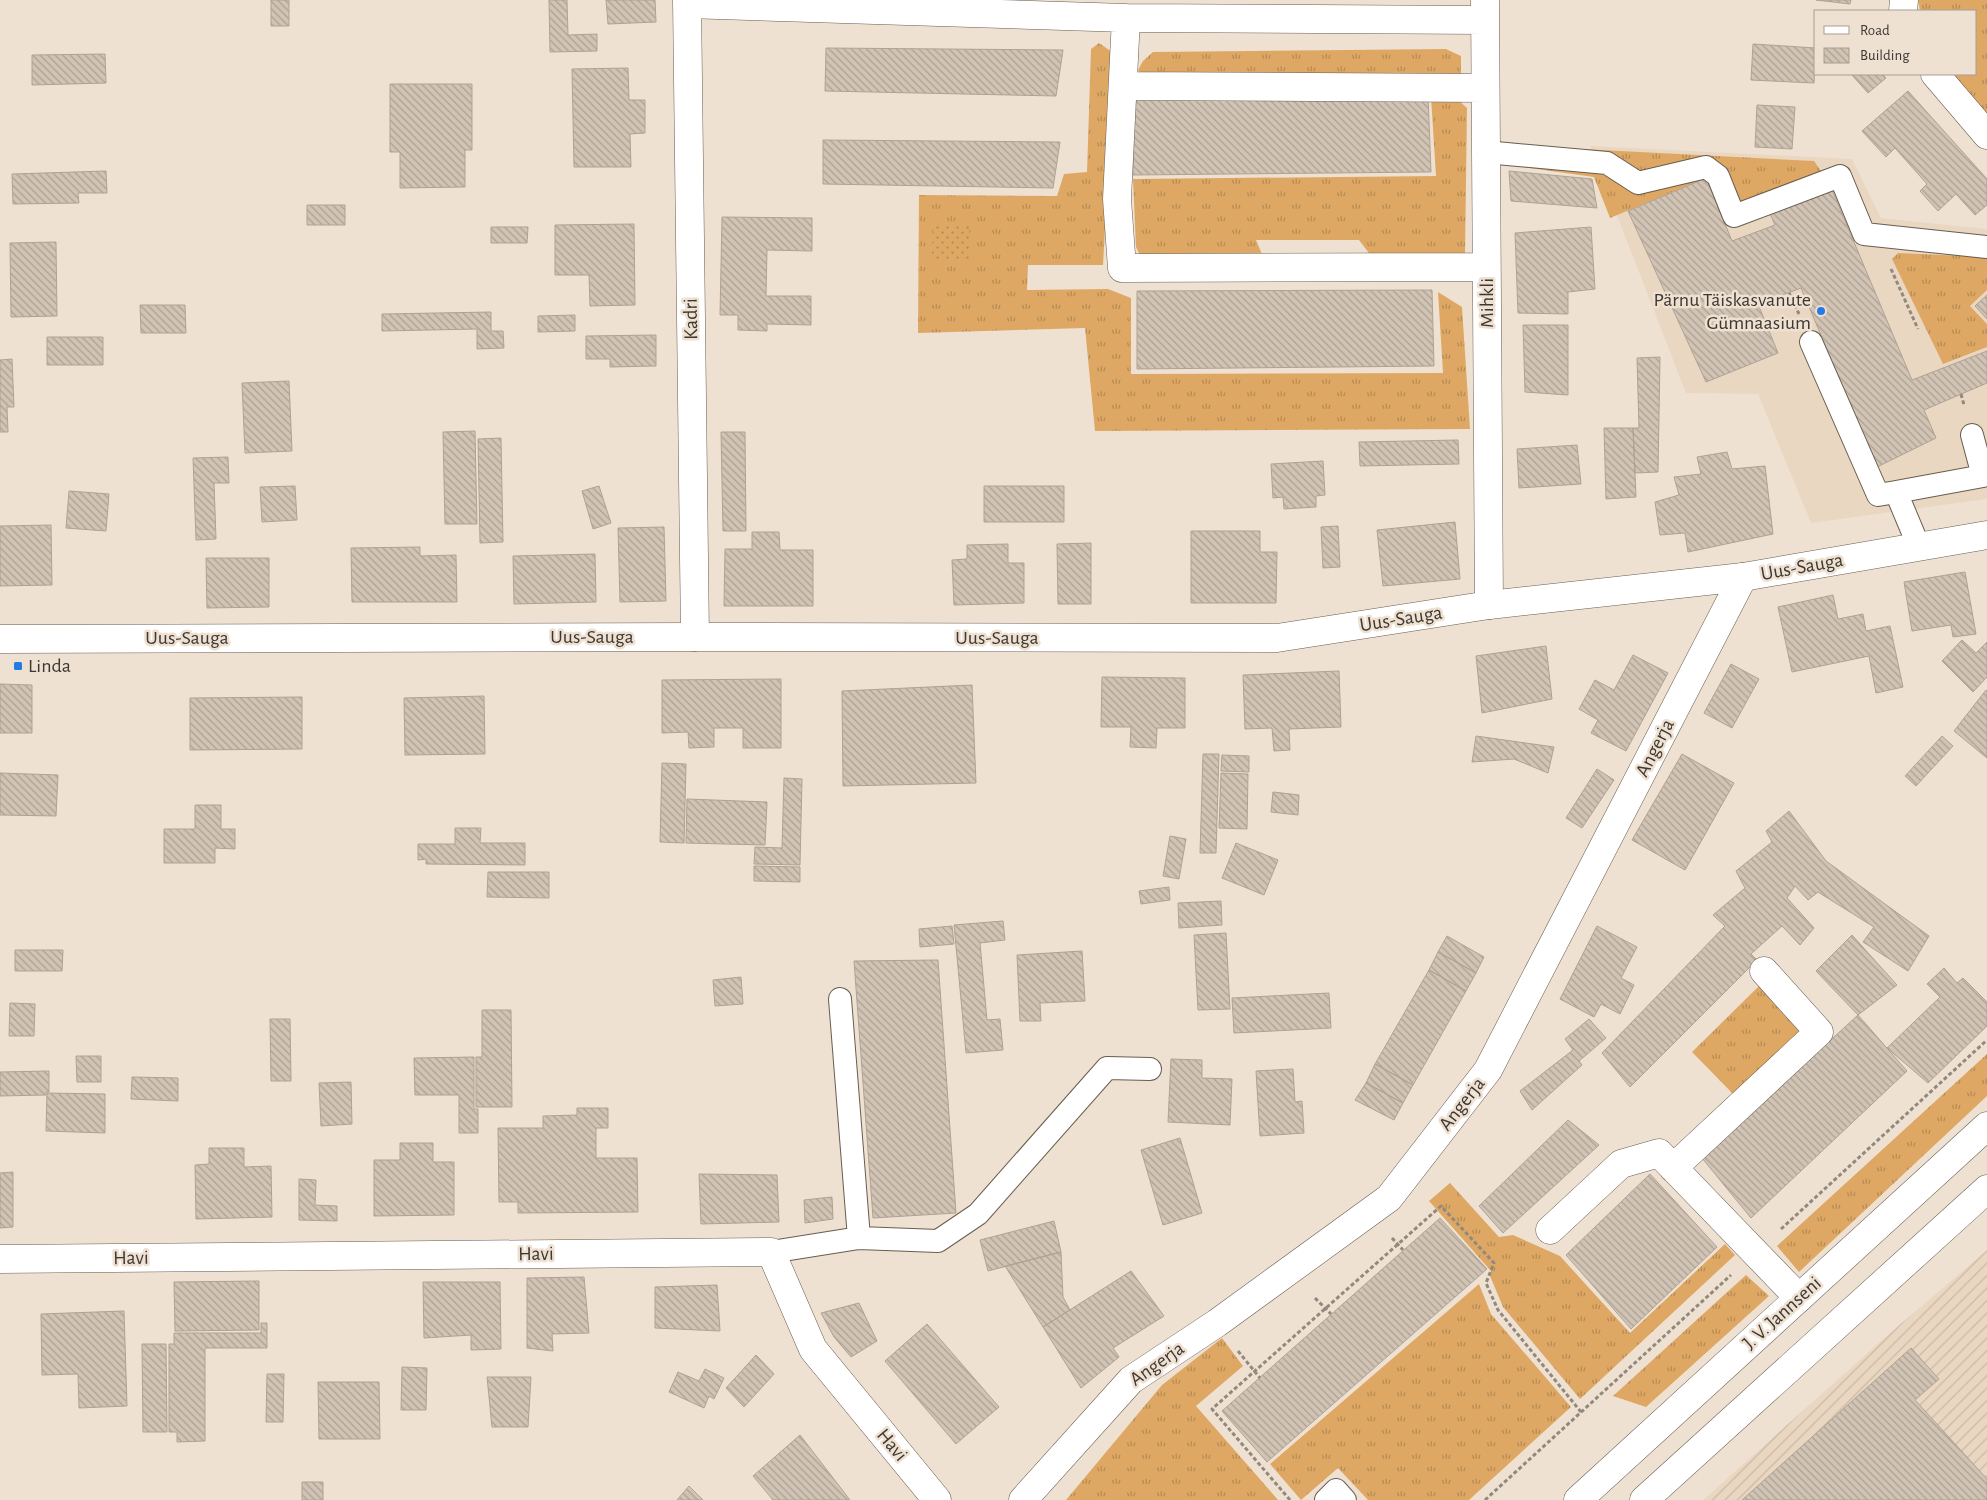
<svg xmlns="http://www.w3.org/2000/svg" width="1987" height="1500" font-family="'Alegreya Sans',sans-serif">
	<defs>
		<pattern id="industrial-furrows" width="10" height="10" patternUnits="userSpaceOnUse" patternTransform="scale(1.25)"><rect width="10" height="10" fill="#ead7c1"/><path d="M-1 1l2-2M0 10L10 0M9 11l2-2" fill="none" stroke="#cab9a6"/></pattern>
		<pattern id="grass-tufts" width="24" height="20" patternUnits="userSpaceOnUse" patternTransform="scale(1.25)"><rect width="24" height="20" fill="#dea864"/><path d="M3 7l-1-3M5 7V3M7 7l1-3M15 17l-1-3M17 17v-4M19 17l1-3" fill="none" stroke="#b58a53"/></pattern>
		<pattern id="park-dots" width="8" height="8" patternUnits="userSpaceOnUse" patternTransform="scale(1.25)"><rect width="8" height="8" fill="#dea864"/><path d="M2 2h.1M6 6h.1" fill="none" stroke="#b58a53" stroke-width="1.8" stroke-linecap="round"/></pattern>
		<pattern id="building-back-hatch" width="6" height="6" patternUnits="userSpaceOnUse" patternTransform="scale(1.25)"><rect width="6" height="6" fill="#d1c4b5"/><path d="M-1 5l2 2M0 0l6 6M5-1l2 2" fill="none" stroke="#aba094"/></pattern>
	</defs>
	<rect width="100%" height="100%" fill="#efe1d2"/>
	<!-- built -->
	<path fill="#ead7c1" d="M 1590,146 L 1852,159 L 1881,218 L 1987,229 L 1987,499 L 1811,523 L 1758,394 L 1686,393 Z"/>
	<!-- industrial -->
	<path fill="url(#industrial-furrows)" d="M 1987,1250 L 1987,1500 L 1703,1500 L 1882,1340 Z"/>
	<!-- grass -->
	<path fill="url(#grass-tufts)" d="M 1918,0 L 1987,0 L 1987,118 L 1948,74 L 1976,74 L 1976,11 L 1920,11 Z
		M 1099,43 L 1115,54 L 1103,265 L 1028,265 L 1027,290 L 1108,289 L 1131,298 L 1131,374 L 1443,373 L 1438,292 L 1462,307 L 1470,429 L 1095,431 L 1085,328 L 918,333 L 919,195 L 1057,196 L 1064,174 L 1087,172 L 1091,49 Z
		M 1446,49 L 1461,56 L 1461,75 L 1144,77 L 1138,70 L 1143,61 L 1153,52 Z
		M 1431,97 L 1455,97 L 1467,108 L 1465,255 L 1375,261 L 1359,240 L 1256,240 L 1264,259 L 1141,257 L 1136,247 L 1133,179 L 1436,176 Z
		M 1523,146 L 1814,161 L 1821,171 L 1740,201 L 1728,169 L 1610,218 L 1594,177 L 1522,167 Z
		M 1898,253 L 1987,257 L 1987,290 L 1970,306 L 1987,324 L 1987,347 L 1943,364 L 1892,259 Z
		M 1759,986 L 1806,1035 L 1737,1098 L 1692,1052 Z
		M 1987,1054 L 1987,1096 L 1799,1272 L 1777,1246 Z
		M 1450,1183 L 1499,1237 L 1513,1235 L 1560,1256 L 1630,1333 L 1725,1244 L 1735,1255 L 1580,1399 L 1503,1307 L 1490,1276 L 1491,1271 L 1429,1201 Z
		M 1746,1275 L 1769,1296 L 1646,1407 L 1613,1396 Z
		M 1479,1284 L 1491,1314 L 1571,1407 L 1469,1500 L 1368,1500 L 1338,1468 L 1301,1500 L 1270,1464 Z
		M 1222,1338 L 1243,1366 L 1196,1406 L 1278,1500 L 1066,1500 L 1162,1385 Z"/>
	<!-- park -->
	<path fill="url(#park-dots)" d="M 933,224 L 969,224 L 971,260 L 932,261 Z"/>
	<!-- building -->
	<path fill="url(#building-back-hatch)" stroke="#afa294" d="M 271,0 L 289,0 L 289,26 L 271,26 Z
		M 549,0 L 567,0 L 568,35 L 597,34 L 597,51 L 550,52 Z
		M 606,0 L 655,0 L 656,22 L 608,24 Z
		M 1816,0 L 1851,0 L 1850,4 Z
		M 1753,44 L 1816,48 L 1814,83 L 1751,80 Z
		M 826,48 L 1063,50 L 1056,96 L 825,91 Z
		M 105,54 L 106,83 L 32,85 L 32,55 Z
		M 628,68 L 629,100 L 645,100 L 645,133 L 630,134 L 631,167 L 574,167 L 572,69 Z
		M 1851,74 L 1882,74 L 1886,78 L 1868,93 Z
		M 390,84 L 472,84 L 472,150 L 465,150 L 465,187 L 400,188 L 400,152 L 390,152 Z
		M 1908,91 L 1987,179 L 1987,205 L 1975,215 L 1956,194 L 1938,211 L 1920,191 L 1927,184 L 1895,148 L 1886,157 L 1862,131 Z
		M 1428,96 L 1431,172 L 1133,175 L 1133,97 Z
		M 1757,105 L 1795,107 L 1792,149 L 1755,147 Z
		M 823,140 L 1060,142 L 1053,188 L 823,184 Z
		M 106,171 L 107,193 L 78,193 L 79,203 L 13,204 L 12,174 Z
		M 1509,171 L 1592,179 L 1597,208 L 1511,201 Z
		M 1706,178 L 1732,241 L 1775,225 L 1768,209 L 1830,185 L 1912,380 L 1987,351 L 1987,383 L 1924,410 L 1936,438 L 1877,467 L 1801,288 L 1758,304 L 1778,353 L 1706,382 L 1628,211 Z
		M 307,205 L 345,205 L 345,225 L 307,225 Z
		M 722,217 L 812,218 L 812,251 L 767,250 L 766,296 L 811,296 L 811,325 L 767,324 L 767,331 L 738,330 L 738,315 L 720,315 Z
		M 634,224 L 635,305 L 590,306 L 589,275 L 555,275 L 555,225 Z
		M 491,227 L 528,227 L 527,243 L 491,243 Z
		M 1591,227 L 1595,289 L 1568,292 L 1568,314 L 1518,313 L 1515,233 Z
		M 56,242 L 57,316 L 11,317 L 10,243 Z
		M 1432,290 L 1434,366 L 1137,369 L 1137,291 Z
		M 1987,295 L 1987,319 L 1975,306 Z
		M 140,305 L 185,305 L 186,333 L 141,333 Z
		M 491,312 L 491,331 L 503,331 L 504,348 L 477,349 L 477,329 L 382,331 L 382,314 Z
		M 575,315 L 575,331 L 538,332 L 538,316 Z
		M 1523,325 L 1568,325 L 1568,395 L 1525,392 Z
		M 656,335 L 656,366 L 610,367 L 610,359 L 586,359 L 586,336 Z
		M 47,337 L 103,337 L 103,365 L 47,365 Z
		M 1660,357 L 1658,472 L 1635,473 L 1633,428 L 1639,428 L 1637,358 Z
		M 12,359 L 14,407 L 7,407 L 8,432 L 0,432 L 0,360 Z
		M 289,381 L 292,451 L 245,453 L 242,383 Z
		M 1604,428 L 1633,428 L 1636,497 L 1606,499 Z
		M 475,431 L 477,524 L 445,524 L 443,432 Z
		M 721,432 L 745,432 L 746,531 L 723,531 Z
		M 501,438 L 503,542 L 480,543 L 478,439 Z
		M 1458,440 L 1459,464 L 1360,466 L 1359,442 Z
		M 1577,445 L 1581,484 L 1519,488 L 1517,449 Z
		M 1727,452 L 1732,469 L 1765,466 L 1773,534 L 1688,552 L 1685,533 L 1660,535 L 1655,502 L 1679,495 L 1674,477 L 1701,474 L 1697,457 Z
		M 228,457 L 229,483 L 214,483 L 216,539 L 196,540 L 193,458 Z
		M 1323,461 L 1325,495 L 1316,496 L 1316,507 L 1284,509 L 1283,497 L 1273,498 L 1271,464 Z
		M 295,486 L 297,520 L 262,522 L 260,487 Z
		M 599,486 L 611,523 L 593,529 L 582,491 Z
		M 984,486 L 1064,486 L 1064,522 L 984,522 Z
		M 69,491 L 109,494 L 106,531 L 66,528 Z
		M 1455,522 L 1460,579 L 1383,586 L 1377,530 Z
		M 51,525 L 52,585 L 0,586 L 0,526 Z
		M 1338,526 L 1340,567 L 1323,568 L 1321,527 Z
		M 664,527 L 666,601 L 620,602 L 618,528 Z
		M 1191,531 L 1260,531 L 1260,552 L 1277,552 L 1276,603 L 1191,603 Z
		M 752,532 L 779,532 L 780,550 L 813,550 L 813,606 L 724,606 L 725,549 L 752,549 Z
		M 1091,543 L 1091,604 L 1058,604 L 1057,544 Z
		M 1008,544 L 1008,563 L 1024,563 L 1024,603 L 954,605 L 952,560 L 967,559 L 967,545 Z
		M 420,547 L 420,556 L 456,555 L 457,602 L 352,602 L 351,548 Z
		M 595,554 L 596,602 L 514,604 L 513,556 Z
		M 206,558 L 269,558 L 269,607 L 207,608 Z
		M 1965,572 L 1976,634 L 1953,637 L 1951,625 L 1912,631 L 1904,582 Z
		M 1833,595 L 1838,619 L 1863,614 L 1866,631 L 1890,626 L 1903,687 L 1876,693 L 1869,656 L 1792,672 L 1778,607 Z
		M 1962,640 L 1976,653 L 1987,642 L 1987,677 L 1973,692 L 1942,661 Z
		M 1546,646 L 1552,699 L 1482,713 L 1476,656 Z
		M 1633,655 L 1668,673 L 1626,751 L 1591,733 L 1598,720 L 1579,709 L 1595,680 L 1614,690 Z
		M 1731,664 L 1759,679 L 1732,728 L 1704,713 Z
		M 1339,671 L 1341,727 L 1289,729 L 1290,750 L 1274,751 L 1272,728 L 1245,729 L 1243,675 Z
		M 1102,677 L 1185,678 L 1185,728 L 1157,728 L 1156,748 L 1130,747 L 1131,727 L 1101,727 Z
		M 781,679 L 781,748 L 743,748 L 743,728 L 714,728 L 714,747 L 689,748 L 688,732 L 662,733 L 662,680 Z
		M 0,684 L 32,685 L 32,733 L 0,733 Z
		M 972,685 L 976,783 L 843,786 L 842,691 Z
		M 1986,690 L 1987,691 L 1987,758 L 1954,731 Z
		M 484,696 L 485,754 L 405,755 L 404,698 Z
		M 302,697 L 302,749 L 190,750 L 190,698 Z
		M 1476,736 L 1554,747 L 1548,773 L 1514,759 L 1472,762 Z
		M 1942,736 L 1953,746 L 1916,786 L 1905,776 Z
		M 1203,754 L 1219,754 L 1216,853 L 1200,853 Z
		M 1682,754 L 1734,783 L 1685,870 L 1632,840 Z
		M 1222,755 L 1249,756 L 1249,772 L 1221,771 Z
		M 662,763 L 686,764 L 684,843 L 660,842 Z
		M 1597,769 L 1614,780 L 1582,828 L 1566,818 Z
		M 0,773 L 58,775 L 56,816 L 0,815 Z
		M 1221,773 L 1248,774 L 1247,829 L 1219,828 Z
		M 784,778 L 802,779 L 800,865 L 754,864 L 755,847 L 782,848 Z
		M 1273,792 L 1299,795 L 1298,815 L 1271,812 Z
		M 687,799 L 767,802 L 765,845 L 686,843 Z
		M 195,805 L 221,805 L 221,829 L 235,829 L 235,849 L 215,848 L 215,863 L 164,863 L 164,829 L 195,829 Z
		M 1789,811 L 1826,861 L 1929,936 L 1908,971 L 1863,942 L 1874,927 L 1818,892 L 1808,900 L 1795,886 L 1787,898 L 1814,928 L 1800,945 L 1782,926 L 1751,954 L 1757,960 L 1630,1087 L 1602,1053 L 1725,926 L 1713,915 L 1745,888 L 1736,871 L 1772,842 L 1766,831 Z
		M 455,828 L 481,828 L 480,843 L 525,843 L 525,865 L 426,864 L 426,859 L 418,860 L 418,844 L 455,844 Z
		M 1170,836 L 1186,839 L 1179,879 L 1163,876 Z
		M 1236,843 L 1278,860 L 1264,895 L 1222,878 Z
		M 754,866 L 800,867 L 800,882 L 754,881 Z
		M 488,872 L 549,872 L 549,898 L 487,897 Z
		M 1169,887 L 1170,900 L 1141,904 L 1139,891 Z
		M 1221,901 L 1222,925 L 1179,928 L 1178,903 Z
		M 1003,921 L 1005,940 L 980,943 L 987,1020 L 1000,1019 L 1003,1050 L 966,1053 L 954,925 Z
		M 952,926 L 954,944 L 920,947 L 919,929 Z
		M 1597,926 L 1637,947 L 1621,978 L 1634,985 L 1620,1014 L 1601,1004 L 1594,1017 L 1560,999 Z
		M 1226,933 L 1230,1009 L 1198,1010 L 1194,935 Z
		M 1852,935 L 1897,985 L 1858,1015 L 1816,971 Z
		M 1447,936 L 1484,957 L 1476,973 L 1438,952 Z
		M 15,950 L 63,950 L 62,971 L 15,971 Z
		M 1082,951 L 1085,1001 L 1040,1003 L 1041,1021 L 1020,1021 L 1017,955 Z
		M 1438,952 L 1476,973 L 1466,991 L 1429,970 Z
		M 938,960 L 956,1213 L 873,1218 L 854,961 Z
		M 1944,968 L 1957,983 L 1963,978 L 1987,1002 L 1987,1026 L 1928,1083 L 1887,1048 L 1940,997 L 1927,984 Z
		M 1429,970 L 1466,991 L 1413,1085 L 1375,1064 Z
		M 741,977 L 743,1004 L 715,1006 L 713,980 Z
		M 1329,993 L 1331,1028 L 1234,1033 L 1232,998 Z
		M 10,1003 L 35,1004 L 34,1036 L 9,1036 Z
		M 482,1010 L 511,1010 L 512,1107 L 476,1107 L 476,1057 L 482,1057 Z
		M 1858,1015 L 1907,1071 L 1751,1218 L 1702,1158 Z
		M 270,1019 L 290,1019 L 291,1081 L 271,1081 Z
		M 1589,1019 L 1606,1038 L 1579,1061 L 1582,1065 L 1532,1110 L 1520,1091 L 1573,1050 L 1565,1039 Z
		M 76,1056 L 101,1056 L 101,1082 L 77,1082 Z
		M 474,1057 L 474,1109 L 478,1109 L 478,1133 L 459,1133 L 459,1095 L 415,1095 L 414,1058 Z
		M 1171,1059 L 1202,1060 L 1202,1078 L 1232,1079 L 1230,1125 L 1168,1122 Z
		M 1375,1064 L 1413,1085 L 1403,1103 L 1366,1083 Z
		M 1293,1069 L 1295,1102 L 1302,1101 L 1304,1133 L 1260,1136 L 1256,1071 Z
		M 49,1071 L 49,1092 L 46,1092 L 46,1095 L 0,1096 L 0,1072 Z
		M 132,1077 L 178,1078 L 178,1101 L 131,1099 Z
		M 351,1082 L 352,1124 L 321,1126 L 319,1083 Z
		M 1366,1083 L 1403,1103 L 1394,1120 L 1355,1100 Z
		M 47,1093 L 105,1094 L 105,1133 L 46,1131 Z
		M 577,1108 L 608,1108 L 608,1128 L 596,1128 L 596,1158 L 637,1158 L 638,1212 L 518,1213 L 518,1202 L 499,1202 L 498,1128 L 543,1128 L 543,1116 L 577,1115 Z
		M 1568,1120 L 1599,1145 L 1503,1233 L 1479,1206 Z
		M 1180,1138 L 1202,1213 L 1163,1225 L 1141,1150 Z
		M 400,1143 L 433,1143 L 433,1162 L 454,1162 L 454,1215 L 374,1216 L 374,1160 L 400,1160 Z
		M 209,1148 L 244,1148 L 244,1167 L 271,1166 L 272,1217 L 196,1219 L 195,1165 L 209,1164 Z
		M 13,1172 L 13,1227 L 0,1228 L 0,1173 Z
		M 699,1174 L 777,1175 L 779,1222 L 701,1224 Z
		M 1650,1174 L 1717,1247 L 1631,1329 L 1566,1255 Z
		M 299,1179 L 316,1180 L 315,1205 L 337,1206 L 337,1221 L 299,1220 Z
		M 832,1197 L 833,1219 L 805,1223 L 804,1200 Z
		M 1440,1218 L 1487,1269 L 1267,1462 L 1222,1411 Z
		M 1054,1221 L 1061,1252 L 988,1271 L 980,1240 Z
		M 1061,1252 L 1063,1297 L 1070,1310 L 1043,1327 L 1005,1266 Z
		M 1131,1271 L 1164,1316 L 1113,1348 L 1119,1357 L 1081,1388 L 1043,1327 Z
		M 584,1277 L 589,1333 L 552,1334 L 553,1351 L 527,1348 L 527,1278 Z
		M 259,1281 L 259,1330 L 175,1331 L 174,1282 Z
		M 423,1282 L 500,1282 L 501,1349 L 471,1350 L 471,1335 L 424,1338 Z
		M 717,1285 L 720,1331 L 655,1328 L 655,1287 Z
		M 859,1303 L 877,1341 L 851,1357 L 834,1337 L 821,1313 Z
		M 124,1311 L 127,1406 L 79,1408 L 78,1374 L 42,1375 L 41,1314 Z
		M 261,1323 L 267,1323 L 267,1348 L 205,1348 L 205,1441 L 177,1442 L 177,1432 L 169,1432 L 169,1344 L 174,1344 L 174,1333 L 261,1333 Z
		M 927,1324 L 999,1407 L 956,1444 L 885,1361 Z
		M 142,1344 L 166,1344 L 167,1432 L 143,1432 Z
		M 1911,1348 L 1939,1379 L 1915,1400 L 1987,1479 L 1987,1500 L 1742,1500 Z
		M 756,1355 L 774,1374 L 744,1407 L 726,1388 Z
		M 402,1367 L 427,1368 L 426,1410 L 401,1410 Z
		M 705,1369 L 724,1378 L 714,1399 L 709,1396 L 704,1408 L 669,1392 L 678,1372 L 699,1381 Z
		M 267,1374 L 284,1374 L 283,1422 L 266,1422 Z
		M 487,1377 L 531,1377 L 528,1427 L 492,1427 Z
		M 318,1382 L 379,1382 L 380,1439 L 319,1439 Z
		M 800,1435 L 850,1500 L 773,1500 L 753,1476 Z
		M 302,1482 L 323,1482 L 323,1500 L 302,1500 Z
		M 689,1486 L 703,1500 L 677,1500 Z"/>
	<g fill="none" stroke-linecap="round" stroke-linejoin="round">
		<defs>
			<path id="lane" d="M 1485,152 L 1607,163 L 1638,183 L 1706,167 L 1718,176 L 1734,216 L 1840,176 L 1864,234 L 1987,247
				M 1811,342 L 1878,495 L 1896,492 L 1919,547
				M 1896,492 L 1983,476 L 1972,435
				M 840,999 L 859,1238
				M 771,1252 L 859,1238 L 938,1241 L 978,1214 L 1107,1068 L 1150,1069
				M 1326,1500 L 1336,1490 L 1345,1500"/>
			<path id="street" d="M 687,0 L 695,637
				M 1485,0 L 1489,605
				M 687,4 L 1126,18 L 1485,20
				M 1903,11 L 1904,0
				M 1126,18 L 1117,199 L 1122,268 L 1486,267
				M 1935,74 L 1987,135
				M 1123,86 L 1485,88
				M 1673,1168 L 1819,1032 L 1764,971
				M 1550,1230 L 1621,1164 L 1659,1153 L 1799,1298
				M 0,1259 L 771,1252 L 813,1349 L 937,1500
				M 1023,1500 L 1131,1380 L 1217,1323 L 1389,1198 L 1488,1070 L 1743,577"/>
			<path id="secondary" d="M 0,639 L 695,637 L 1277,638 L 1489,605 L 1743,577 L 1987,535
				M 1578,1500 L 1987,1126
				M 1644,1500 L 1987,1189"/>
		</defs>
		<!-- lane casing -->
		<use href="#lane" stroke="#685d4f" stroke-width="24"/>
		<!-- street casing -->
		<use href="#street" stroke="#685d4f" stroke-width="29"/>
		<!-- secondary casing -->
		<use href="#secondary" stroke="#685d4f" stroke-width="29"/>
		<!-- path -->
		<path stroke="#91887e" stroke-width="3" stroke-dasharray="4 2.5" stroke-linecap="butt" d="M 1891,269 L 1918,329
			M 1789,293 L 1799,314
			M 1961,394 L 1964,405
			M 1781,1229 L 1987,1040
			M 1392,1238 L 1403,1250
			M 1315,1298 L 1331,1314
			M 1238,1351 L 1260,1378
			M 1290,1500 L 1212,1409 L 1441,1206 L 1494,1263 L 1486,1283 L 1498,1310 L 1581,1412
			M 1485,1500 L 1731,1275"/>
		<!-- lane -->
		<use href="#lane" stroke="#fff" stroke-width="22"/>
		<!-- street -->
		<use href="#street" stroke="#fff" stroke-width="28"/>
		<!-- secondary -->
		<use href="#secondary" stroke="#fff" stroke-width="28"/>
	</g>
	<!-- markers -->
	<g fill="#247be5" stroke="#efe1d2" stroke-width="2">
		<circle cx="1821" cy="311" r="5"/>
		<rect x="13" y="661" width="10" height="10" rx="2.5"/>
	</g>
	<g text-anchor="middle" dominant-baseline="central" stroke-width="5" stroke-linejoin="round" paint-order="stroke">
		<!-- poi labels -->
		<g font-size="20" fill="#3d3832" stroke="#efe1d2" text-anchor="end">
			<text x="1811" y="300">Pärnu Täiskasvanute<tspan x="1811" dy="23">Gümnaasium</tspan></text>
			<text x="28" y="666" text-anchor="start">Linda</text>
		</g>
		<!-- street labels -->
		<g font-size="20" fill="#3d3832" stroke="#efe1d2">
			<text transform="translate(1487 303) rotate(-90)">Mihkli</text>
			<text transform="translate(691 319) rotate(-91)">Kadri</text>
			<text transform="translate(1802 567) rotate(-10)">Uus-Sauga</text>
			<text transform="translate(1401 619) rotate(-9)">Uus-Sauga</text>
			<text x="592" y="637">Uus-Sauga</text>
			<text x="187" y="638">Uus-Sauga</text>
			<text x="997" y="638">Uus-Sauga</text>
			<text transform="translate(1655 748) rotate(-63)">Angerja</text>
			<text transform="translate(1462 1104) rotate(-52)">Angerja</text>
			<text transform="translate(536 1254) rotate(-1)">Havi</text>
			<text transform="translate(131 1258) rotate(-1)">Havi</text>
			<text transform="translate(1782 1313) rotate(-42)">J. V. Jannseni</text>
			<text transform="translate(1157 1364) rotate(-35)">Angerja</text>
			<text transform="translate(892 1445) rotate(50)">Havi</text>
		</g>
	</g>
	<!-- legend -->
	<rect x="1814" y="10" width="162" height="65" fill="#efe1d2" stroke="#a89d92"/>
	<rect x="1824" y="26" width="25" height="8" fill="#ffffff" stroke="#a89d92"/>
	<text x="1860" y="35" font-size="15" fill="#3d3832">Road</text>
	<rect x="1824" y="48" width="25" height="15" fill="url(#building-back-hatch)" stroke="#a89d92"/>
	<text x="1860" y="60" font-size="15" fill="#3d3832">Building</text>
</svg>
